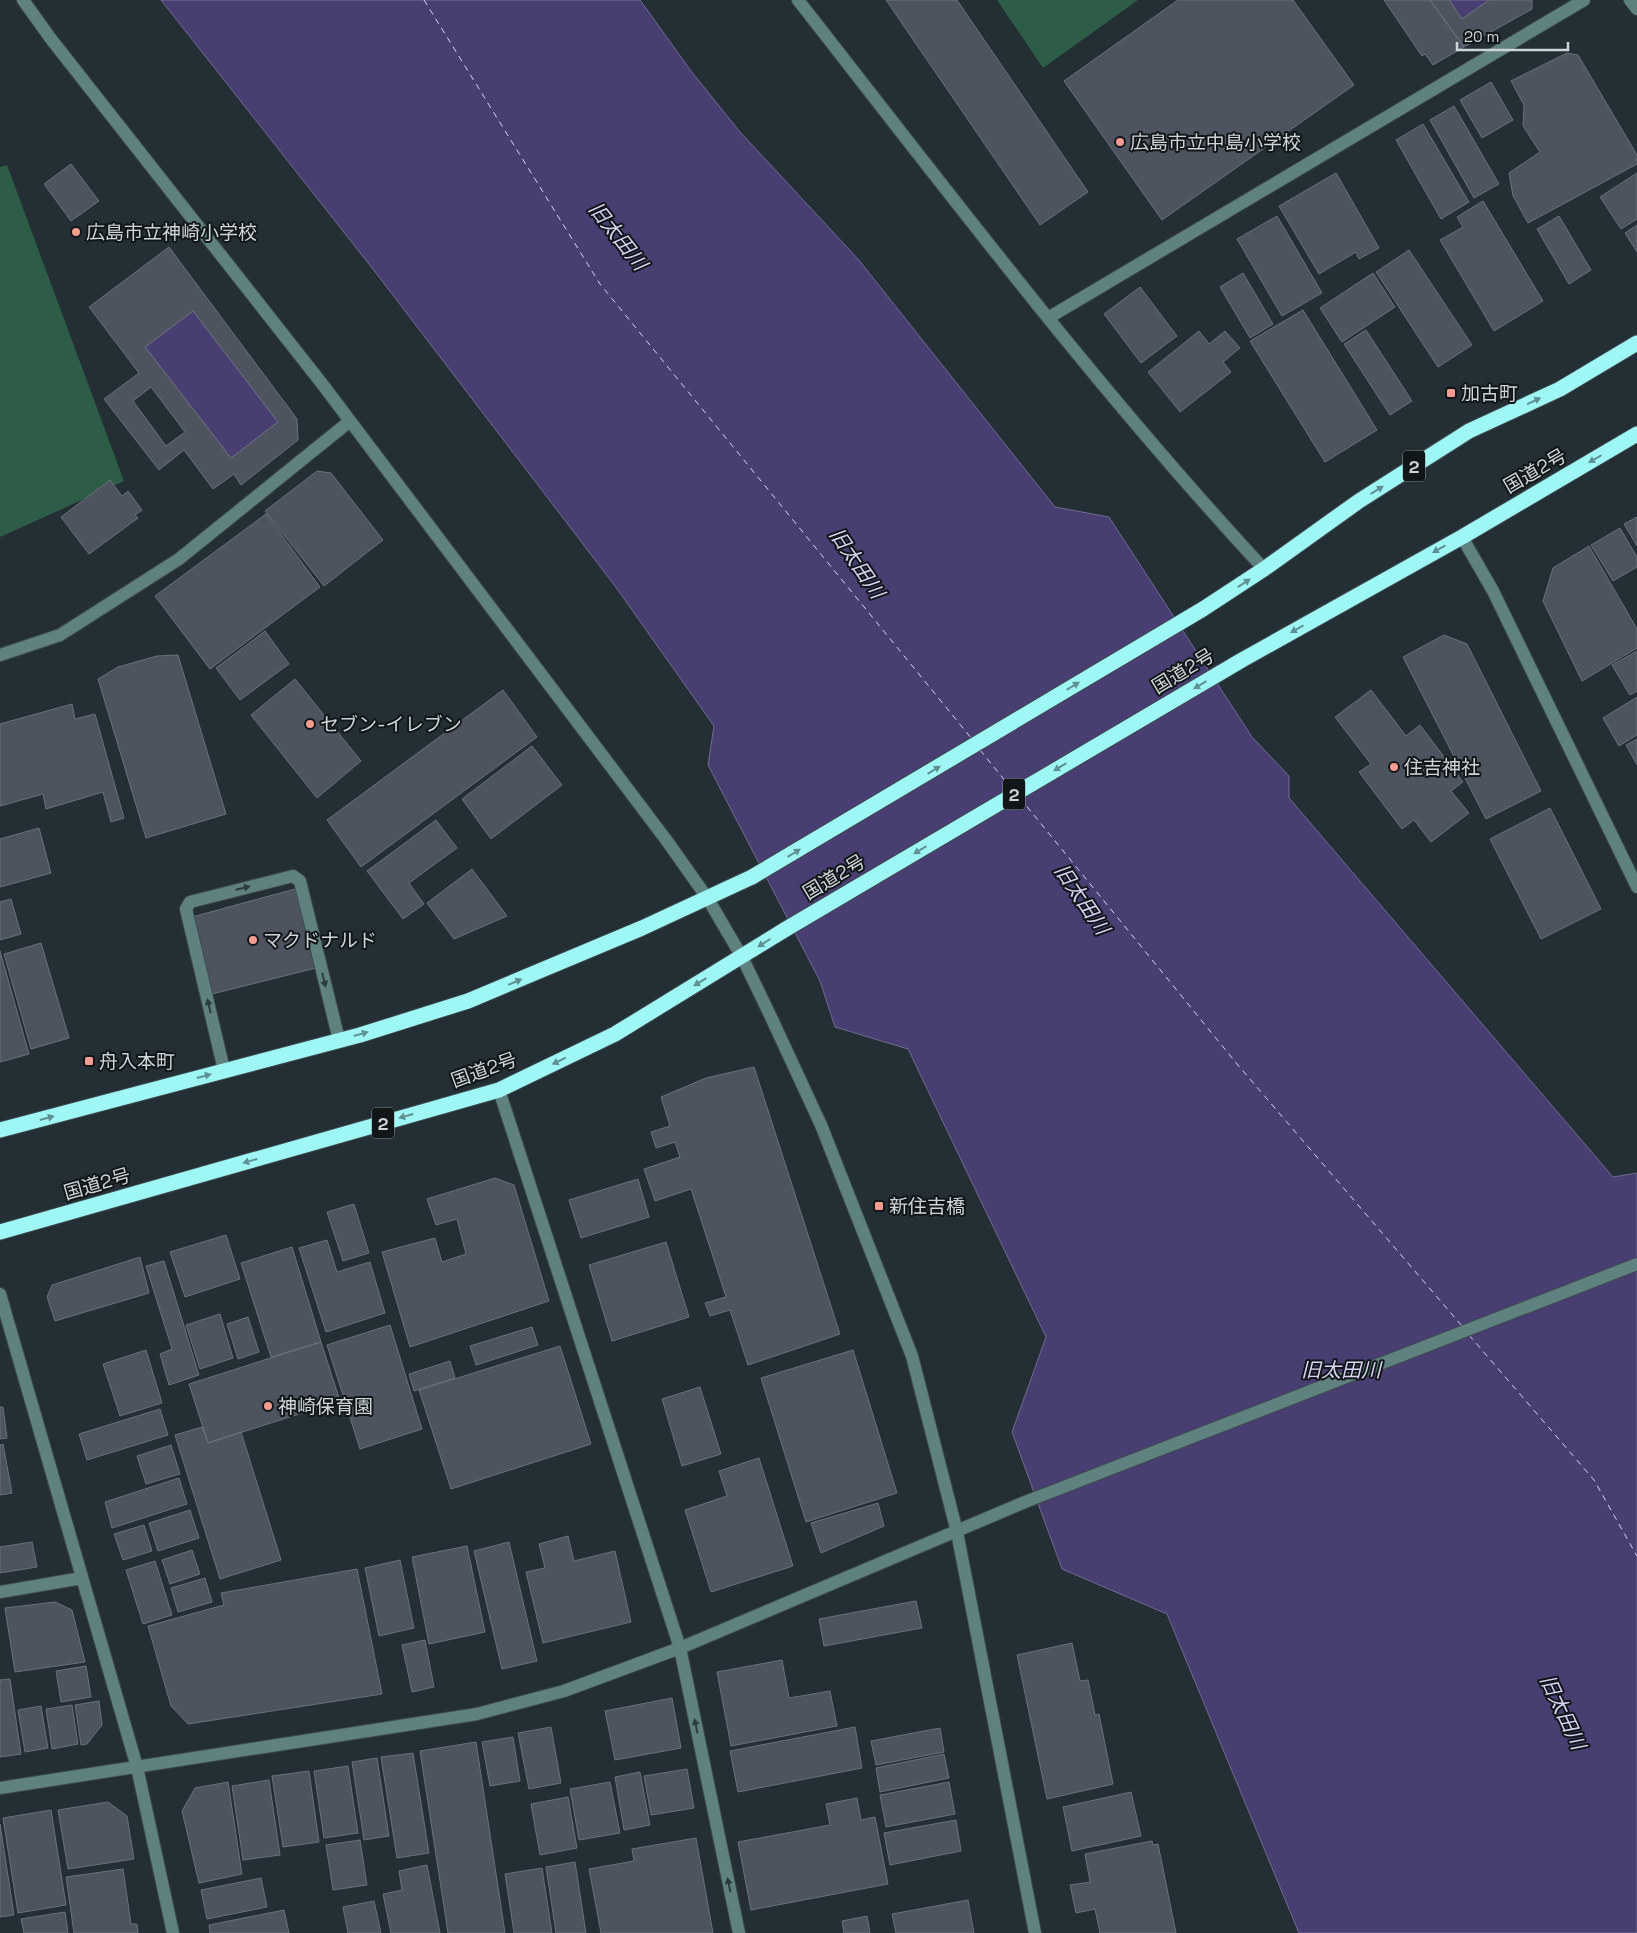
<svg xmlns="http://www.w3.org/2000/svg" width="1637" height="1933" font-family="'Space Grotesk','Noto Sans JP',sans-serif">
	<rect width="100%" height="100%" fill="#232f34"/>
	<!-- green -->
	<path fill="#2d5c47" d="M 997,0 L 1138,0 L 1043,68 Z
		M 7,165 L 124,481 L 0,537 L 0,167 Z"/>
	<!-- water -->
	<path fill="#483e72" stroke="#706b91" d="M 161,0 L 640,0 L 691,71 L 740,132 L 858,259 L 1055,507 L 1109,517 L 1252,737 L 1289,776 L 1289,798 L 1613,1177 L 1637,1173 L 1637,1933 L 1299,1933 L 1167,1614 L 1062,1569 L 1012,1432 L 1046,1337 L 908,1049 L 835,1027 L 820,981 L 708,765 L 714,726 L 615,586 L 376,273 Z
		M 1449,0 L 1489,0 L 1462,19 Z
		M 193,311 L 278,422 L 231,458 L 145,347 Z"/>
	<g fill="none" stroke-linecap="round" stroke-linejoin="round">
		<!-- ferry -->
		<path stroke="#d7d3f5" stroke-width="1" stroke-dasharray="6 5" stroke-linecap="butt" d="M 424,0 L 600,284 L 972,739
			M 980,750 L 1011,788
			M 1020,798 L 1237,1064 L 1462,1326
			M 1469,1335 L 1594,1480 L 1637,1556"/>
	</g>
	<!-- building -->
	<path fill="#4d545f" stroke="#6a717c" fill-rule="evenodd" d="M 886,0 L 957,0 L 1088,192 L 1040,225 Z
		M 1178,0 L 1293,0 L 1354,85 L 1162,220 L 1064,81 Z
		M 1384,0 L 1430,0 L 1464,47 L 1433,65 L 1425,54 L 1422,56 Z
		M 1430,0 L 1449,0 L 1462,19 L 1489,0 L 1532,0 L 1532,9 L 1464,47 Z
		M 1567,53 L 1578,55 L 1637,155 L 1637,164 L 1528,223 L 1513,196 L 1509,173 L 1540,152 L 1523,126 L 1524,105 L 1511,81 Z
		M 1491,82 L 1513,120 L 1482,138 L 1460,100 Z
		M 1454,106 L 1499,184 L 1474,198 L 1430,120 Z
		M 1423,124 L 1469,202 L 1441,219 L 1396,140 Z
		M 71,164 L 99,201 L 71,221 L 44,184 Z
		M 1336,173 L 1379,248 L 1359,259 L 1356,252 L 1319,274 L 1279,206 Z
		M 1637,173 L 1637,219 L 1621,229 L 1600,197 Z
		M 1483,201 L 1543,301 L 1494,331 L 1440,240 L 1463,227 L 1457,217 Z
		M 1277,216 L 1322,293 L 1282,316 L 1237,239 Z
		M 1559,216 L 1591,270 L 1569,284 L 1537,229 Z
		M 1637,225 L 1637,252 L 1625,233 Z
		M 169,247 L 297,419 L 298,440 L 241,485 L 234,474 L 213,489 L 184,450 L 159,470 L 104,399 L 139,373 L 89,307 ZM 193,311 L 278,422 L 231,458 L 145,347 ZM 151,387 L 185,432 L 166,446 L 133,401 Z
		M 1409,250 L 1472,345 L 1438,367 L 1376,272 Z
		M 1243,273 L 1273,324 L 1250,338 L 1220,287 Z
		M 1373,273 L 1395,307 L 1342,342 L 1320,308 Z
		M 1140,287 L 1177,336 L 1141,363 L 1104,314 Z
		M 1303,310 L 1377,430 L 1325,462 L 1250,341 Z
		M 1366,330 L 1412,401 L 1390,415 L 1344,344 Z
		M 1199,331 L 1209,344 L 1225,331 L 1240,348 L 1223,362 L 1231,372 L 1180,412 L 1148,372 Z
		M 317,471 L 331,473 L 383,540 L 324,586 L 265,511 Z
		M 110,480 L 122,496 L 128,491 L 142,510 L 135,515 L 138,518 L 89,554 L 61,517 Z
		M 266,514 L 320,587 L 210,669 L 155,596 Z
		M 1637,517 L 1637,546 L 1624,524 Z
		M 1620,528 L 1637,557 L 1637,567 L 1613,581 L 1591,545 Z
		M 1589,546 L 1637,629 L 1637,648 L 1582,681 L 1543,601 L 1553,568 Z
		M 265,631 L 289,664 L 240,700 L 216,668 Z
		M 1444,635 L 1467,644 L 1541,791 L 1486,819 L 1403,657 Z
		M 1637,651 L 1637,691 L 1630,695 L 1612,665 Z
		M 178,655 L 226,814 L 146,838 L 98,679 L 118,667 L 157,656 Z
		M 295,679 L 361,761 L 317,798 L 251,715 Z
		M 503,690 L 537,737 L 361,867 L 327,820 Z
		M 1371,690 L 1406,736 L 1420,725 L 1463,782 L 1451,791 L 1469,813 L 1431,842 L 1414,820 L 1402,829 L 1359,772 L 1371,764 L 1335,717 Z
		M 1637,697 L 1637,735 L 1619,746 L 1603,718 Z
		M 72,704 L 75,719 L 95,714 L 124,818 L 111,822 L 103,792 L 46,809 L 43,794 L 0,806 L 0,724 Z
		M 1637,739 L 1637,765 L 1626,745 Z
		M 532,746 L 562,785 L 491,839 L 462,799 Z
		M 1550,808 L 1601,909 L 1541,939 L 1490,839 Z
		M 436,820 L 457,848 L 409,883 L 424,904 L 403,919 L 367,871 Z
		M 39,828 L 51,873 L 0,887 L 0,839 Z
		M 472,869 L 507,916 L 454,939 L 427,903 Z
		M 295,889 L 316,968 L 212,994 L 192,917 Z
		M 11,899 L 21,934 L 0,940 L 0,902 Z
		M 41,943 L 69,1038 L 31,1049 L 4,954 Z
		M 0,951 L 29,1054 L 0,1062 Z
		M 754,1067 L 840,1334 L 748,1365 L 730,1310 L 710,1316 L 705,1303 L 726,1297 L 691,1189 L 655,1201 L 644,1169 L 680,1157 L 675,1142 L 656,1148 L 651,1132 L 670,1126 L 661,1097 L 706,1078 Z
		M 495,1178 L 514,1185 L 549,1301 L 410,1347 L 382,1252 L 435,1238 L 442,1262 L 466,1254 L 457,1219 L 436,1225 L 427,1199 Z
		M 638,1179 L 649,1217 L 581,1238 L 569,1200 Z
		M 354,1204 L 369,1253 L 343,1261 L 327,1212 Z
		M 226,1235 L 240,1279 L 185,1297 L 170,1252 Z
		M 327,1240 L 337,1272 L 370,1262 L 385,1313 L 326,1332 L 299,1248 Z
		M 666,1242 L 689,1317 L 612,1341 L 589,1265 Z
		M 292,1247 L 321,1342 L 271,1357 L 241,1263 Z
		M 140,1257 L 149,1293 L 55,1321 L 47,1297 L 52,1285 Z
		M 164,1261 L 199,1375 L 169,1385 L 160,1354 L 172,1349 L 146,1266 Z
		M 220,1314 L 233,1358 L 200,1369 L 186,1325 Z
		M 248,1317 L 259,1352 L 238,1359 L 227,1324 Z
		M 390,1325 L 422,1429 L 360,1449 L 327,1345 Z
		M 532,1327 L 538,1345 L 476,1365 L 470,1346 Z
		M 321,1342 L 340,1401 L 208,1443 L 189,1384 Z
		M 560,1346 L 591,1444 L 451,1489 L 419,1390 Z
		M 146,1350 L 162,1403 L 120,1416 L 103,1364 Z
		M 853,1350 L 897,1493 L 806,1522 L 761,1378 Z
		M 450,1361 L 455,1378 L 414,1391 L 409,1374 Z
		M 700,1387 L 721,1454 L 682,1466 L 662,1399 Z
		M 0,1407 L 3,1407 L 7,1438 L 0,1439 Z
		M 160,1409 L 168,1435 L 87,1460 L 79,1434 Z
		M 202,1427 L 208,1443 L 241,1432 L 281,1560 L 220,1579 L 175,1435 Z
		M 3,1444 L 12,1493 L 0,1495 L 0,1445 Z
		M 171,1445 L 180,1474 L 146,1484 L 137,1456 Z
		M 759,1458 L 793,1566 L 711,1592 L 685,1510 L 727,1496 L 719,1471 Z
		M 179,1478 L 187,1504 L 112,1528 L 105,1502 Z
		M 878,1503 L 884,1526 L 821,1553 L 811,1523 Z
		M 190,1510 L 199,1538 L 158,1551 L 149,1523 Z
		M 144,1525 L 152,1551 L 123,1560 L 114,1534 Z
		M 568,1536 L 574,1561 L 615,1551 L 631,1622 L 543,1643 L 526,1572 L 545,1568 L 539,1544 Z
		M 32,1542 L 37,1567 L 0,1573 L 0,1547 Z
		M 509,1542 L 537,1661 L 502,1669 L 474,1551 Z
		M 467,1546 L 485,1632 L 429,1644 L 412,1557 Z
		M 192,1550 L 200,1574 L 170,1584 L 162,1560 Z
		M 400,1560 L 414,1628 L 379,1636 L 365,1568 Z
		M 155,1561 L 172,1615 L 143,1624 L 126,1570 Z
		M 357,1569 L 382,1694 L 188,1724 L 171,1706 L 148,1626 L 224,1605 L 221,1593 Z
		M 205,1578 L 212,1602 L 178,1612 L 171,1588 Z
		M 916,1601 L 922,1628 L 824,1646 L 819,1619 Z
		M 55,1602 L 72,1610 L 85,1662 L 15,1672 L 5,1608 Z
		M 425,1640 L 434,1687 L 412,1692 L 402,1645 Z
		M 1072,1643 L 1080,1681 L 1088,1680 L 1095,1715 L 1099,1714 L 1113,1784 L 1047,1799 L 1017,1655 Z
		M 782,1660 L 789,1698 L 830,1691 L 837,1726 L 731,1746 L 717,1672 Z
		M 86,1666 L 91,1697 L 61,1702 L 56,1671 Z
		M 10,1679 L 21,1754 L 0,1757 L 0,1680 Z
		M 672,1698 L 681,1748 L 615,1760 L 605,1711 Z
		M 99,1701 L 102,1725 L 87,1744 L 81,1745 L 75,1705 Z
		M 72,1705 L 78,1744 L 52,1749 L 46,1709 Z
		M 41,1706 L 48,1748 L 25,1752 L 18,1710 Z
		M 551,1727 L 561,1783 L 529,1789 L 518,1733 Z
		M 855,1727 L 862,1768 L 738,1792 L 730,1751 Z
		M 940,1728 L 944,1752 L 876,1765 L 871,1741 Z
		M 513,1737 L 520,1781 L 490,1786 L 482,1742 Z
		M 476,1742 L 505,1933 L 448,1933 L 420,1751 Z
		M 413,1753 L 429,1853 L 397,1858 L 381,1757 Z
		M 944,1754 L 949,1778 L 880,1792 L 876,1768 Z
		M 377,1758 L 389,1836 L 364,1840 L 352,1762 Z
		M 348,1766 L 358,1833 L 324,1838 L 314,1771 Z
		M 687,1769 L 694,1808 L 651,1815 L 644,1776 Z
		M 309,1771 L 319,1842 L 283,1847 L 272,1776 Z
		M 640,1772 L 650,1825 L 624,1830 L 615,1777 Z
		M 269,1780 L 280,1855 L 243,1860 L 232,1786 Z
		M 228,1782 L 242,1874 L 199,1883 L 182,1811 L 195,1788 Z
		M 610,1782 L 620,1833 L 579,1840 L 570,1789 Z
		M 949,1782 L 955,1814 L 886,1827 L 880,1795 Z
		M 1131,1792 L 1141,1836 L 1072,1851 L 1063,1807 Z
		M 568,1797 L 577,1848 L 540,1855 L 531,1804 Z
		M 857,1798 L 861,1820 L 875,1817 L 888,1884 L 751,1910 L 738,1842 L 830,1825 L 826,1804 Z
		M 108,1802 L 127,1816 L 134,1859 L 68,1869 L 58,1810 Z
		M 51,1810 L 66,1905 L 18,1913 L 3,1818 Z
		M 956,1820 L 961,1851 L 890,1865 L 884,1833 Z
		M 0,1824 L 14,1915 L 0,1917 Z
		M 696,1838 L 713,1933 L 601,1933 L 589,1869 L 634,1861 L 632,1849 Z
		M 360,1840 L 367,1885 L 333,1890 L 326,1845 Z
		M 1152,1841 L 1153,1845 L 1158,1844 L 1176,1933 L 1100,1933 L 1095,1909 L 1076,1913 L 1070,1885 L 1090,1882 L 1085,1854 Z
		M 575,1862 L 586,1933 L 556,1933 L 546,1867 Z
		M 427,1865 L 440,1933 L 391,1933 L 383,1894 L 402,1890 L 399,1871 Z
		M 542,1868 L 552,1933 L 514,1933 L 505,1874 Z
		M 123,1869 L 131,1924 L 137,1924 L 138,1933 L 74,1933 L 66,1877 Z
		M 261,1878 L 267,1907 L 207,1919 L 201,1890 Z
		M 968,1900 L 974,1933 L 896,1933 L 892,1914 Z
		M 374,1901 L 381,1933 L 348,1933 L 343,1907 Z
		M 284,1910 L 289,1933 L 210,1933 L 209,1925 Z
		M 65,1912 L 68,1933 L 24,1933 L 21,1919 Z
		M 867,1916 L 870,1933 L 844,1933 L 842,1921 Z"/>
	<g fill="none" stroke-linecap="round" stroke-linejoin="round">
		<defs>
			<path id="minor" d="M 23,0 L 51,39 L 323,385 L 667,841 L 708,899 L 742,957 L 770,1015 L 821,1125 L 912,1356 L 957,1532 L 1035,1933
				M 798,0 C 949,193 1097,389 1264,569
				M 1630,0 L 1637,9
				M 1048,318 L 1584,0
				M 1462,537 L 1493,591 L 1637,887
				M 0,655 L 60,635 L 179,559 L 350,421
				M 224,1070 L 186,909 L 190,902 L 293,876 L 300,881 L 339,1040
				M 499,1090 L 680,1648 L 739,1933
				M 0,1294 L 137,1767 L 173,1933
				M 0,1592 L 82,1578
				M 0,1788 L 477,1714 L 564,1691 L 680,1648 L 1025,1502 L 1637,1264"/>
			<path id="highway" d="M 0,1130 L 360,1035 L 468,1001 L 642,928 L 752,877 L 1203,609 L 1264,569 L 1359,501 L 1469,431 L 1560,389 L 1637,343
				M 0,1232 L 499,1090 L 615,1034 L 786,929 L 1242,660 L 1462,537 L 1637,434"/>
		</defs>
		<!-- minor casing -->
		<use href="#minor" stroke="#3e4a4e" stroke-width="14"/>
		<!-- highway casing -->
		<use href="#highway" stroke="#3e4a4e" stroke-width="17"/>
		<!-- minor -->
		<use href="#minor" stroke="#5f8180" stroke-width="12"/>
		<!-- highway -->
		<use href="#highway" stroke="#9ef6f5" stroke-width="15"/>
	</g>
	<!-- one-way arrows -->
	<defs><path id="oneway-solid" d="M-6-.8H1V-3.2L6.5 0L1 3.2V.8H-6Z" transform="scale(1.25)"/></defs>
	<g fill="#5f9192">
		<use href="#oneway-solid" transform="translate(1534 401) rotate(-25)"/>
		<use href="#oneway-solid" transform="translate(1595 459) rotate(150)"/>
		<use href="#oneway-solid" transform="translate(1377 490) rotate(-32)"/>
		<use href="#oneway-solid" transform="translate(1439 549) rotate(151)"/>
		<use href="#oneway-solid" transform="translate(1244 583) rotate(-33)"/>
		<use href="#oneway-solid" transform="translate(1297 629) rotate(151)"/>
		<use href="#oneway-solid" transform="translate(1200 685) rotate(149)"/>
		<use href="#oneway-solid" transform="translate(1073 686) rotate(-31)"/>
		<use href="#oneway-solid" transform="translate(1060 767) rotate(149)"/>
		<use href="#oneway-solid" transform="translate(934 770) rotate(-31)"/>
		<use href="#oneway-solid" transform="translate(920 850) rotate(149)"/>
		<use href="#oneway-solid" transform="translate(794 853) rotate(-31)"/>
		<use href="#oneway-solid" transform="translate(764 943) rotate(148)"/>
		<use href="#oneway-solid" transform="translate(515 982) rotate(-23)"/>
		<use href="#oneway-solid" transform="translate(700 982) rotate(149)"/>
		<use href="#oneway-solid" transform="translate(361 1034) rotate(-16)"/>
		<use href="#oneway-solid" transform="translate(559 1061) rotate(154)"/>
		<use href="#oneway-solid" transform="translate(204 1076) rotate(-15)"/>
		<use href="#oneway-solid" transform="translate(406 1116) rotate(164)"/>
		<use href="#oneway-solid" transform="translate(47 1118) rotate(-15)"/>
		<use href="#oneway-solid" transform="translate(250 1161) rotate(164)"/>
	</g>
	<g fill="#2c3b3c">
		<use href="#oneway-solid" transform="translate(243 888) rotate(-14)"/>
		<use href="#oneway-solid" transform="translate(324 980) rotate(76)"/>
		<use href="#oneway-solid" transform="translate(209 1006) rotate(-103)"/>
		<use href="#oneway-solid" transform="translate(696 1726) rotate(-102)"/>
		<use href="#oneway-solid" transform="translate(729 1885) rotate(-102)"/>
	</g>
	<!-- markers -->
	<g fill="#f59c92" stroke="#111618" stroke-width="2">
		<circle cx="1120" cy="142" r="5"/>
		<circle cx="76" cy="232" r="5"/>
		<rect x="1446" y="388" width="10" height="10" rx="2.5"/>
		<circle cx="310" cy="724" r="5"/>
		<circle cx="1394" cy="767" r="5"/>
		<circle cx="253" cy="940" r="5"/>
		<rect x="84" y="1056" width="10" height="10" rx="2.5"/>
		<rect x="874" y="1201" width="10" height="10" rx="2.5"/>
		<circle cx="268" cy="1406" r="5"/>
	</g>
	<g text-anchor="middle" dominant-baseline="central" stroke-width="4" stroke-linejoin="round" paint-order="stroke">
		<!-- shield labels -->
		<g fill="#111618" stroke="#959c9f" stroke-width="1">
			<rect x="1403" y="450.5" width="22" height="31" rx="4"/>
			<rect x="1003" y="778.5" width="22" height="31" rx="4"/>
			<rect x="372" y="1107.5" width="22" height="31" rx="4"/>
		</g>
		<g font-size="18" font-weight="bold" fill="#cdd5d9">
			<text x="1414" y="466">2</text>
			<text x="1014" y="794">2</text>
			<text x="383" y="1123">2</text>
		</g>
		<!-- poi labels -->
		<g font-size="19" fill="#cdd5d9" stroke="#111618" text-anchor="start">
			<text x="1130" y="142">広島市立中島小学校</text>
			<text x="86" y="232">広島市立神崎小学校</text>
			<text x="1461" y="393">加古町</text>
			<text x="320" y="724">セブン-イレブン</text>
			<text x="1404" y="767">住吉神社</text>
			<text x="263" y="940">マクドナルド</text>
			<text x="99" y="1061">舟入本町</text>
			<text x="889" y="1206">新住吉橋</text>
			<text x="278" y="1406">神崎保育園</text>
		</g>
		<!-- street labels -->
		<g font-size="19" fill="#cdd5d9" stroke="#111618">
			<text transform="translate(1535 471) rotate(-30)">国道2号</text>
			<text transform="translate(1183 671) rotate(-31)">国道2号</text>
			<text transform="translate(834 877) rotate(-31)">国道2号</text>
			<text transform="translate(484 1070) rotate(-20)">国道2号</text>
			<text transform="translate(97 1184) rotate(-16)">国道2号</text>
		</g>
		<!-- water labels -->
		<g font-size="20" font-style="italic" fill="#d7d3f5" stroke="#111618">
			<text transform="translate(618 236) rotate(52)">旧太田川</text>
			<text transform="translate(857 563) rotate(56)">旧太田川</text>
			<text transform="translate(1082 899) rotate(56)">旧太田川</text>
			<text x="1341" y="1370">旧太田川</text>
			<text transform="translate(1563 1712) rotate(65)">旧太田川</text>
		</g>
	</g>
	<!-- scale -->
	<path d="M1457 42v8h111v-8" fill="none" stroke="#cdd5d9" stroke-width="2.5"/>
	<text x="1464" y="42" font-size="15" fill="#cdd5d9" stroke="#111618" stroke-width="4" paint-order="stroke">20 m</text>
</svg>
